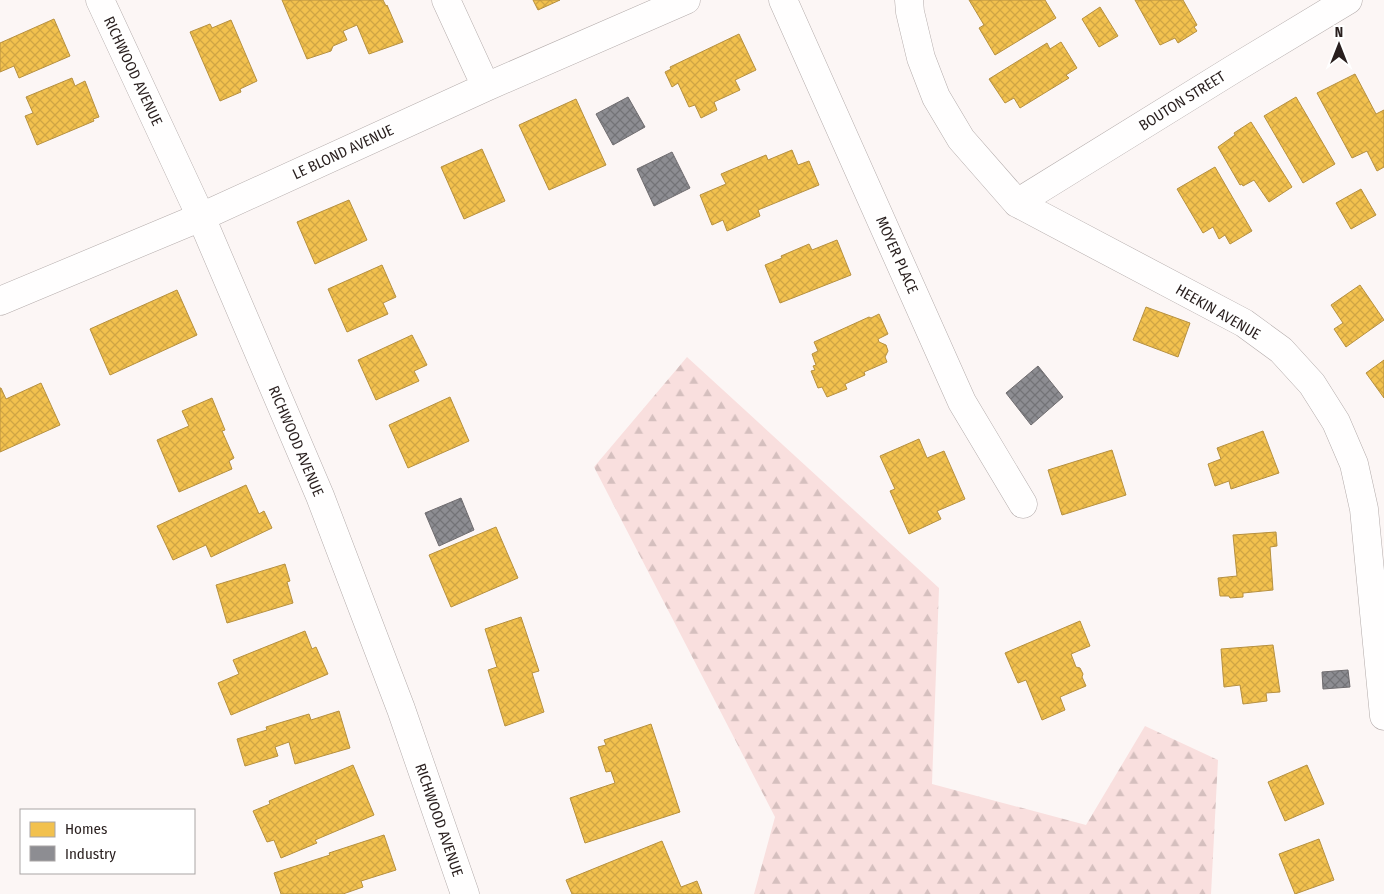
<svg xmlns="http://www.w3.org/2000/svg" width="1384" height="894" font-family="'Fira Sans Condensed',sans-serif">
	<defs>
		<pattern id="forest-firs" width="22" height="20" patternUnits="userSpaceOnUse" patternTransform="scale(1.25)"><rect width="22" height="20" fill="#f9dfde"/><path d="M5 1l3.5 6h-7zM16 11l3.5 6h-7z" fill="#d5bfbe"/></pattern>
		<pattern id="homes-cross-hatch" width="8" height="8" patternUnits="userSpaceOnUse" patternTransform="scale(1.25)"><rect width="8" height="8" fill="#f2c14e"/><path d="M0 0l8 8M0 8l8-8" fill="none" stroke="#d0a544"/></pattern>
		<pattern id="industry-cross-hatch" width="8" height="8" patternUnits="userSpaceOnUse" patternTransform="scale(1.25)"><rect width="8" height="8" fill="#8d8d92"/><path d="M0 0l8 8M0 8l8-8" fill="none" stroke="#737377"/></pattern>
	</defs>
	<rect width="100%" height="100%" fill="#fcf6f5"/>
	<!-- forest -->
	<path fill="url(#forest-firs)" d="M 687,357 L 939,588 L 932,784 L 1086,825 L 1145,726 L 1218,760 L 1211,894 L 754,894 L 775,817 L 594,467 Z"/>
	<!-- homes -->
	<path fill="url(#homes-cross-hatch)" stroke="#b69040" d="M 282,0 L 383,0 L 386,6 L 387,5 L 403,42 L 369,54 L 357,25 L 343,31 L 347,40 L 333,46 L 331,51 L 307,59 Z
		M 533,0 L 560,0 L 538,10 Z
		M 969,0 L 1045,0 L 1056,18 L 995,55 L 979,28 L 984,25 Z
		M 1135,0 L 1183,0 L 1197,25 L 1194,27 L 1197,31 L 1178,43 L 1175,38 L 1160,45 Z
		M 1100,7 L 1118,36 L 1099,47 L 1082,19 Z
		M 54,19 L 70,56 L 19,78 L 14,66 L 0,72 L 0,43 Z
		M 231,20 L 257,81 L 240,89 L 241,92 L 220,101 L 190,32 L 210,24 L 212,28 Z
		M 739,34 L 756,70 L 735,80 L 740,90 L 714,102 L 717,110 L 701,118 L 695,105 L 689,107 L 678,83 L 672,87 L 665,72 L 671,69 L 670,67 Z
		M 1061,42 L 1077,68 L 1066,75 L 1069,78 L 1020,108 L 1014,98 L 1005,103 L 989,79 L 1047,43 L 1050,49 Z
		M 1355,74 L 1376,114 L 1384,110 L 1384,167 L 1377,171 L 1367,151 L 1352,158 L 1317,93 Z
		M 72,78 L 75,86 L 85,81 L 99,117 L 93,119 L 94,121 L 37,145 L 25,116 L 33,113 L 26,97 Z
		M 1296,97 L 1335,164 L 1303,183 L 1264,116 Z
		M 576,99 L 606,165 L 549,190 L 519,125 Z
		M 1251,122 L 1292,187 L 1269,202 L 1254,180 L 1243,186 L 1242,184 L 1240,185 L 1218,147 L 1235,135 L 1234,133 Z
		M 482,149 L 505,201 L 464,219 L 441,167 Z
		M 792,150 L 798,165 L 809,161 L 819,185 L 758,210 L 760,216 L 727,231 L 723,220 L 712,225 L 700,195 L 726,184 L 721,174 L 766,155 L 768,160 Z
		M 1215,167 L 1252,231 L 1230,244 L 1225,235 L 1219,239 L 1213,227 L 1203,233 L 1177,189 Z
		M 1361,189 L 1376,215 L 1351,229 L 1336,203 Z
		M 349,200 L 367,240 L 315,264 L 297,222 Z
		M 837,240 L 851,275 L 780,303 L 765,265 L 782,258 L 781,256 L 809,244 L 812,250 Z
		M 382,265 L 396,297 L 383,303 L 388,314 L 347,332 L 328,289 Z
		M 1360,285 L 1384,320 L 1346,347 L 1334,329 L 1343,323 L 1331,305 Z
		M 177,290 L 197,335 L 110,375 L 90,329 Z
		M 1146,307 L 1190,323 L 1178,357 L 1133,340 Z
		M 879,314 L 888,334 L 878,339 L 879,342 L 886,345 L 888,351 L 885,357 L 887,362 L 864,372 L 865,375 L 845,384 L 847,389 L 827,397 L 822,387 L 818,388 L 811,371 L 815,370 L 813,366 L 816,365 L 812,354 L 818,351 L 814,342 L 869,317 L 871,318 Z
		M 412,335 L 427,365 L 414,371 L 419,381 L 376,400 L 358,360 Z
		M 1384,360 L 1384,398 L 1366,373 Z
		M 41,383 L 60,425 L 0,452 L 0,388 L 1,388 L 6,399 Z
		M 450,397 L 469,441 L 408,468 L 389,425 Z
		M 212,398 L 225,430 L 222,431 L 234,458 L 229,461 L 232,469 L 179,492 L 157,440 L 189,426 L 182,411 Z
		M 1263,431 L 1279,473 L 1231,489 L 1229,481 L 1215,486 L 1208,464 L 1221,459 L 1217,448 Z
		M 919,439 L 927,458 L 944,451 L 965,499 L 937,511 L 941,519 L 909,534 L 890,491 L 895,489 L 880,456 Z
		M 1112,450 L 1126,495 L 1062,515 L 1048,470 Z
		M 246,485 L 259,514 L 264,511 L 272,528 L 211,557 L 206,545 L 173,560 L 157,526 Z
		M 496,527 L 518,578 L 451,607 L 429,555 Z
		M 1276,532 L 1277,546 L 1270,547 L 1273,590 L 1243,593 L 1243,597 L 1230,598 L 1229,596 L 1220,596 L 1218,578 L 1237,576 L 1233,535 Z
		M 285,564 L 290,581 L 287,582 L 293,603 L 227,623 L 216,585 Z
		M 521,617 L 539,671 L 532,673 L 544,712 L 505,726 L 488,670 L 497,667 L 485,629 Z
		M 1080,621 L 1090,646 L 1071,654 L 1076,667 L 1080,668 L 1083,674 L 1082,677 L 1086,686 L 1060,697 L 1065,710 L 1042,720 L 1026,680 L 1018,683 L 1005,653 Z
		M 305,631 L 312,649 L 316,647 L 328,674 L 231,715 L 218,683 L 239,674 L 233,660 Z
		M 1273,645 L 1280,692 L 1266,693 L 1267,701 L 1243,704 L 1240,685 L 1224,687 L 1221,649 Z
		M 339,711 L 350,748 L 295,764 L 289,742 L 275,747 L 278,756 L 245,766 L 237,739 L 267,730 L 266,727 L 309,714 L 311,720 Z
		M 651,724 L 680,812 L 585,843 L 570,798 L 615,783 L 611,771 L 606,772 L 598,747 L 606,745 L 604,740 Z
		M 353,765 L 374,815 L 315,840 L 317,843 L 281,858 L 274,840 L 267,842 L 253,811 L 270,804 L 269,801 Z
		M 1307,765 L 1324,804 L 1285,821 L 1268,782 Z
		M 384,835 L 396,870 L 361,881 L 363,887 L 343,894 L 281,894 L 274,873 L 330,855 L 329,853 Z
		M 1319,839 L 1334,880 L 1295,894 L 1279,854 Z
		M 662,841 L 681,887 L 697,881 L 702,894 L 572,894 L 566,880 Z"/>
	<!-- industry -->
	<path fill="url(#industry-cross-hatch)" stroke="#6f6c6f" d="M 628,97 L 645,127 L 613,145 L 596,114 Z
		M 672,152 L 690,188 L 654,206 L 637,169 Z
		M 1038,366 L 1063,397 L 1031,425 L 1006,393 Z
		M 461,498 L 474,530 L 439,546 L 425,513 Z
		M 1348,670 L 1350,687 L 1323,689 L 1322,672 Z"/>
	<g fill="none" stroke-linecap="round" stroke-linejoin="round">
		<defs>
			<path id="minor" d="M 100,0 L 201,217 L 320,496 L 401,709 L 465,894
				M 446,0 L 486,87
				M 783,0 L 962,402 L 1023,504
				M 909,0 L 910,12 L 921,58 L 936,97 L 961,139 L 1017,203 L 1244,323 L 1281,350 L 1312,384 L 1336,422 L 1354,464 L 1364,509 L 1384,716
				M 1017,203 L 1232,70 L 1348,0
				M 0,301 L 201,217 L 486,87 L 686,0"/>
		</defs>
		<!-- minor casing -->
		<use href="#minor" stroke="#b4acab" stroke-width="29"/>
		<!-- minor -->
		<use href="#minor" stroke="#fffefe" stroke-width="28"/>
	</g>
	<g text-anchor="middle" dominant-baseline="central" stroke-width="5" stroke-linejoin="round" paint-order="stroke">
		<!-- street labels -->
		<g font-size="15" fill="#291f1e" stroke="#fff">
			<text transform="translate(133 71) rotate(65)">RICHWOOD AVENUE</text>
			<text transform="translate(1182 101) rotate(-32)">BOUTON STREET</text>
			<text transform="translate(343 152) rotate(-25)">LE BLOND AVENUE</text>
			<text transform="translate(897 255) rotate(66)">MOYER PLACE</text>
			<text transform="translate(1218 312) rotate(30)">HEEKIN AVENUE</text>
			<text transform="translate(296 441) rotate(67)">RICHWOOD AVENUE</text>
			<text transform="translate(439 820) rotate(71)">RICHWOOD AVENUE</text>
		</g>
	</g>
	<!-- legend -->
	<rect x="20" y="809" width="175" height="65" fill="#ffffff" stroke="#a9a5a5"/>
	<rect x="30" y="822" width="25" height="15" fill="#f2c14e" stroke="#a9a5a5"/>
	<text x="65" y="834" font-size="15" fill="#291f1e">Homes</text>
	<rect x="30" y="846" width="25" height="15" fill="#8d8d92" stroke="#a9a5a5"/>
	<text x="65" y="859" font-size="15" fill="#291f1e">Industry</text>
	<!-- north arrow -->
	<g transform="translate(1339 45)" stroke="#ffffff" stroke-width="4" paint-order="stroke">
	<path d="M0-4L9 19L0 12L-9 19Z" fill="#291f1e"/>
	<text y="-8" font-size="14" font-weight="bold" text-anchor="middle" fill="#291f1e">N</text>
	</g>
</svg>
